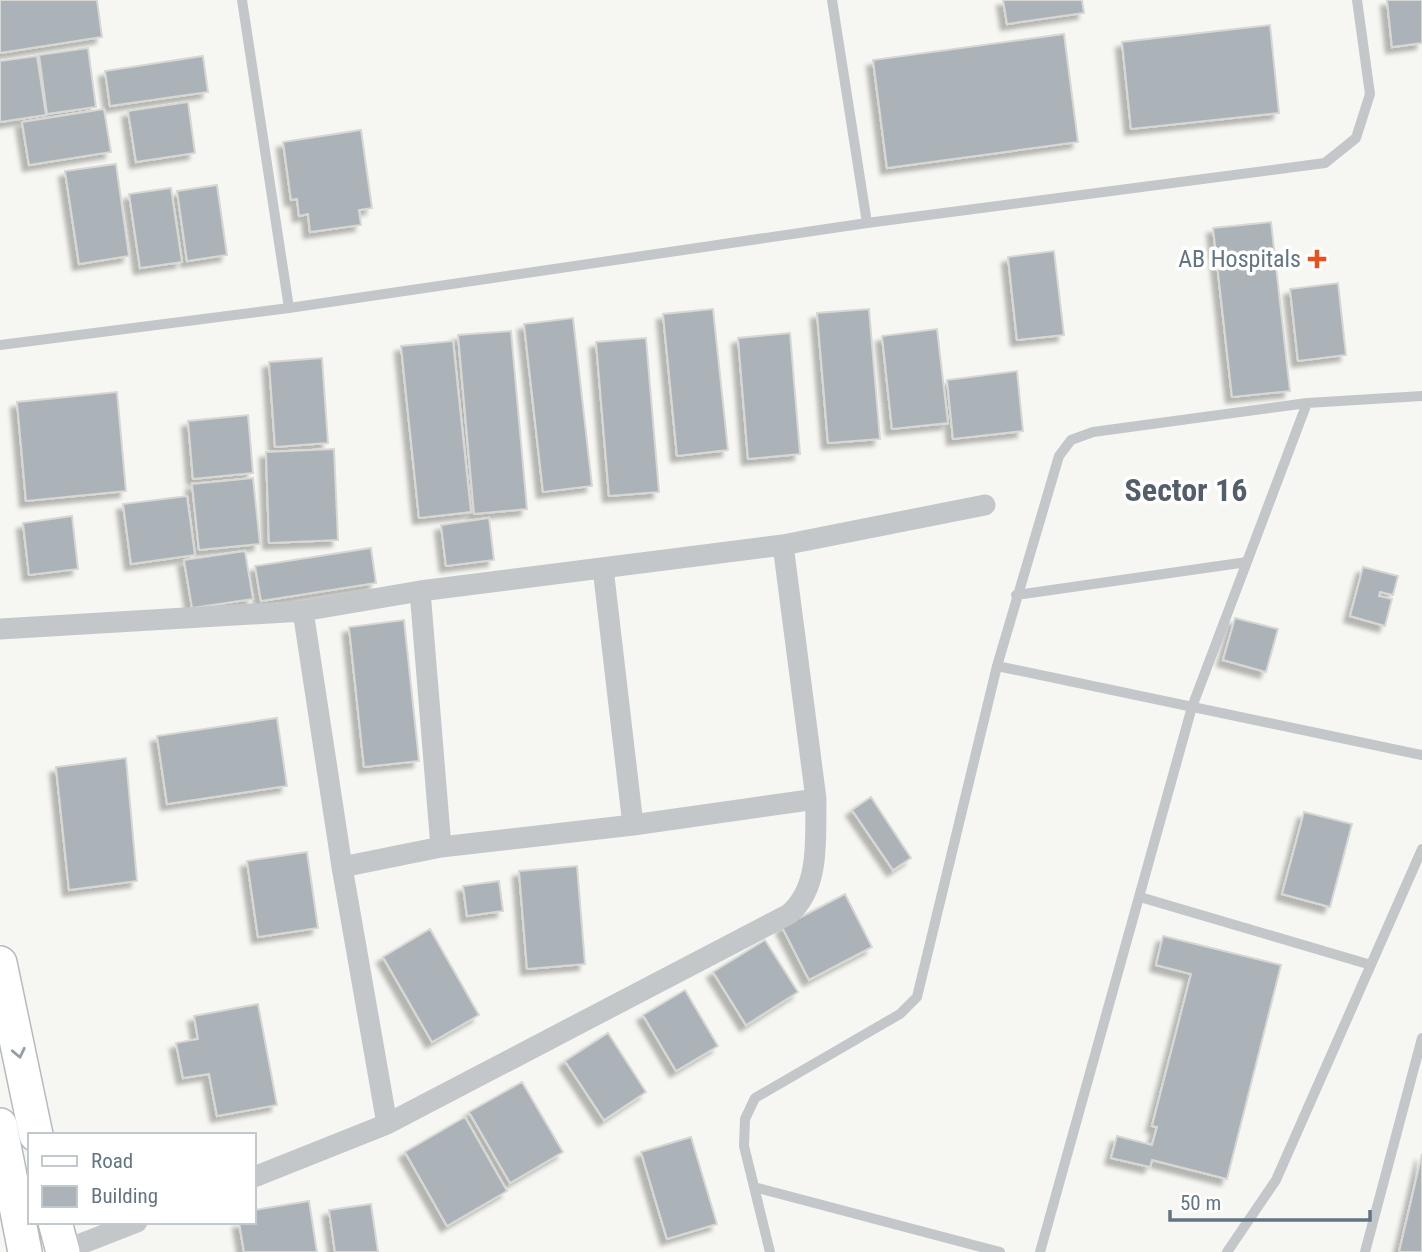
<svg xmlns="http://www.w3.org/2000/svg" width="1422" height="1252" font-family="'Roboto Condensed',sans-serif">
	<defs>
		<filter id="shadow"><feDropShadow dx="-6" dy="6" stdDeviation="2" flood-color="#0004"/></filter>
	</defs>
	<rect width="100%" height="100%" fill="#f6f6f2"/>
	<!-- building -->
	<path fill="#abb3b8" stroke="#d7d7d4" stroke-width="2" filter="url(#shadow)" d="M 0,0 L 97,0 L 102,37 L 0,53 Z
		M 1003,0 L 1082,0 L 1084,13 L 1007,24 Z
		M 1387,0 L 1422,0 L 1422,43 L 1392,47 Z
		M 1270,25 L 1279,113 L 1131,129 L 1122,42 Z
		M 1064,34 L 1078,142 L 887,168 L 873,60 Z
		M 88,48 L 96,107 L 47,114 L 39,55 Z
		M 37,56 L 46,115 L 0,122 L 0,61 Z
		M 203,56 L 208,92 L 110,106 L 105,71 Z
		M 188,102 L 195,153 L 136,162 L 128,111 Z
		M 104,109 L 111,152 L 29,165 L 22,122 Z
		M 361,130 L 372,208 L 359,210 L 361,225 L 310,232 L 308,214 L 299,216 L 297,199 L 291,200 L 283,142 Z
		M 116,164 L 129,256 L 79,264 L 65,171 Z
		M 217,185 L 227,255 L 187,261 L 177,191 Z
		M 171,188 L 182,262 L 140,268 L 129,194 Z
		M 1271,222 L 1290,391 L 1232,397 L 1213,228 Z
		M 1054,251 L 1064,335 L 1017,340 L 1008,257 Z
		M 1338,283 L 1346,355 L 1298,361 L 1290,289 Z
		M 713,309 L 728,450 L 677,456 L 663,314 Z
		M 869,309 L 880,439 L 828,443 L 817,313 Z
		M 573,318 L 592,486 L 543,492 L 524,324 Z
		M 937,329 L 948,423 L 892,429 L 882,336 Z
		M 511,331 L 527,509 L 474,514 L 458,335 Z
		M 790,333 L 800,454 L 748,459 L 738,338 Z
		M 646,338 L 659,492 L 609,496 L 596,342 Z
		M 453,341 L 471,512 L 419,518 L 401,346 Z
		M 322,358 L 328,443 L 275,447 L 269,362 Z
		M 1017,371 L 1023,431 L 953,439 L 947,380 Z
		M 117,392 L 126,491 L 26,501 L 17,402 Z
		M 248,415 L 253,473 L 193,479 L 188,421 Z
		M 334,449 L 338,540 L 269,543 L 266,452 Z
		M 253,478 L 260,544 L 199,550 L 192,484 Z
		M 187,496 L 195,555 L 131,564 L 123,504 Z
		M 72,516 L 78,569 L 29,575 L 23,523 Z
		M 489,518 L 494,560 L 446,566 L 441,525 Z
		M 371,548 L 376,583 L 261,601 L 255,566 Z
		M 245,551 L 253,599 L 192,608 L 184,560 Z
		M 1363,567 L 1398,576 L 1393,595 L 1380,592 L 1379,596 L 1392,599 L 1385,626 L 1350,616 Z
		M 1235,618 L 1278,629 L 1266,672 L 1223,660 Z
		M 404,620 L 419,761 L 364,767 L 349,627 Z
		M 277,718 L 287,786 L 167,804 L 157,736 Z
		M 126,758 L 137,881 L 69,890 L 56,767 Z
		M 871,797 L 911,858 L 893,870 L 852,810 Z
		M 1304,812 L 1352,824 L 1330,907 L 1282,894 Z
		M 307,852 L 318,928 L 258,937 L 247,861 Z
		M 577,866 L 585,964 L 527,969 L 519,871 Z
		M 499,881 L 503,911 L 467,916 L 463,886 Z
		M 845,894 L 872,947 L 809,980 L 782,927 Z
		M 430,929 L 479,1015 L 432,1042 L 383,957 Z
		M 1163,936 L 1281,965 L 1227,1179 L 1152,1160 L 1150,1167 L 1111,1158 L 1117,1136 L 1152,1145 L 1157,1127 L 1152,1126 L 1191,974 L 1156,965 Z
		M 765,940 L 798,992 L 746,1025 L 713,972 Z
		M 685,990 L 718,1046 L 676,1071 L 643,1015 Z
		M 258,1004 L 277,1105 L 217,1116 L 209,1074 L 183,1078 L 176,1043 L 198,1039 L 194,1016 Z
		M 608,1033 L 646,1092 L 604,1120 L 565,1061 Z
		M 522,1082 L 563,1152 L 510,1183 L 469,1112 Z
		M 465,1117 L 507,1191 L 447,1226 L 405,1152 Z
		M 691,1137 L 717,1224 L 667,1239 L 641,1152 Z
		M 1422,1154 L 1422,1252 L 1399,1252 Z
		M 309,1201 L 317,1252 L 244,1252 L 239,1222 L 254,1222 L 254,1210 Z
		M 371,1204 L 378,1252 L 335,1252 L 329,1210 Z"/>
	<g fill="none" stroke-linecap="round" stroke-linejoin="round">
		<defs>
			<path id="primary" d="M 0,963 L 36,1135
				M 0,1125 L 25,1252
				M 55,1222 L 63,1252"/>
		</defs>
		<!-- primary casing -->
		<use href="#primary" stroke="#b6babe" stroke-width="36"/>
		<!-- service -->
		<path stroke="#c3c7ca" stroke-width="10" d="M 242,0 L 289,308
			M 832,0 L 867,223
			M 0,345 L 289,308 L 867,223 L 1325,163 L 1356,138 L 1370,94 L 1357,0
			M 1016,595 L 1247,562
			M 997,666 L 1422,755
			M 1140,897 L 1371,965
			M 754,1187 L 1000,1252
			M 770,1252 L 744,1146 L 745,1119 L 755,1098 L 900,1014 L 917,997 L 997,666 L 1059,456 L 1071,440 L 1093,432 L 1307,403 L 1422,396
			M 1040,1252 L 1192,707 L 1307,403
			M 1227,1252 L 1276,1180 L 1422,849
			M 1365,1252 L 1422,1038"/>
		<!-- minor -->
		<path stroke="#c3c7ca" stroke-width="21" d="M 603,568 L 633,825
			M 420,591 L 441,847 L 633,825 L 816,799 L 783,545
			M 303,611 L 342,867 L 387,1124
			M 0,629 L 303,611 L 420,591 L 783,545 L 985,505
			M 342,867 L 441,847
			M 254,1177 L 387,1124 L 789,914 C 821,887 815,837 816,799
			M 60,1252 L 137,1222"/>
		<!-- primary -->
		<use href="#primary" stroke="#fff" stroke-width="33"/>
	</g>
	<!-- one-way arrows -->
	<defs><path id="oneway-chevron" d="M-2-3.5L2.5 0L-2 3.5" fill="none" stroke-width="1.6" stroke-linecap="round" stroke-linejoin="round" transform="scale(1.75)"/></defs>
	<use stroke="#929ea9" href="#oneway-chevron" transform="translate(19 1053) rotate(78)"/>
	<!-- markers -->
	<path fill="#e9501e" stroke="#fff" stroke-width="2.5" d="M1313.5 248.5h7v7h7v7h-7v7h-7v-7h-7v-7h7z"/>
	<g text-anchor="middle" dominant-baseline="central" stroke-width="7" stroke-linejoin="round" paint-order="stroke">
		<!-- poi labels -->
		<g font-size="24" fill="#637584" stroke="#fff" text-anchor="end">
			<text x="1301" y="259">AB Hospitals</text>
		</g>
		<!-- district labels -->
		<g font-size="32" font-weight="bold" fill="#525e69" stroke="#fff">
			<text x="1186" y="490">Sector 16</text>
		</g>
	</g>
	<!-- legend -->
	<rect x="28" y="1133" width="228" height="91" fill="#ffffff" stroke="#c1c8ce" stroke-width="2"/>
	<rect x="42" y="1156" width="35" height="10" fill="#ffffff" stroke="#c1c8ce" stroke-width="2"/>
	<text x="91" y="1168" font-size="21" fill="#637584">Road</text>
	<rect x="42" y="1186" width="35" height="21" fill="#abb3b8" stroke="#c1c8ce" stroke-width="2"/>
	<text x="91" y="1203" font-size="21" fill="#637584">Building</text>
	<!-- scale -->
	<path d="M1170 1210v10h200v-10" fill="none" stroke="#637584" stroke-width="3.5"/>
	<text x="1180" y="1210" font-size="21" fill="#637584" stroke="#ffffff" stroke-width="5" paint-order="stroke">50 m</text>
</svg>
